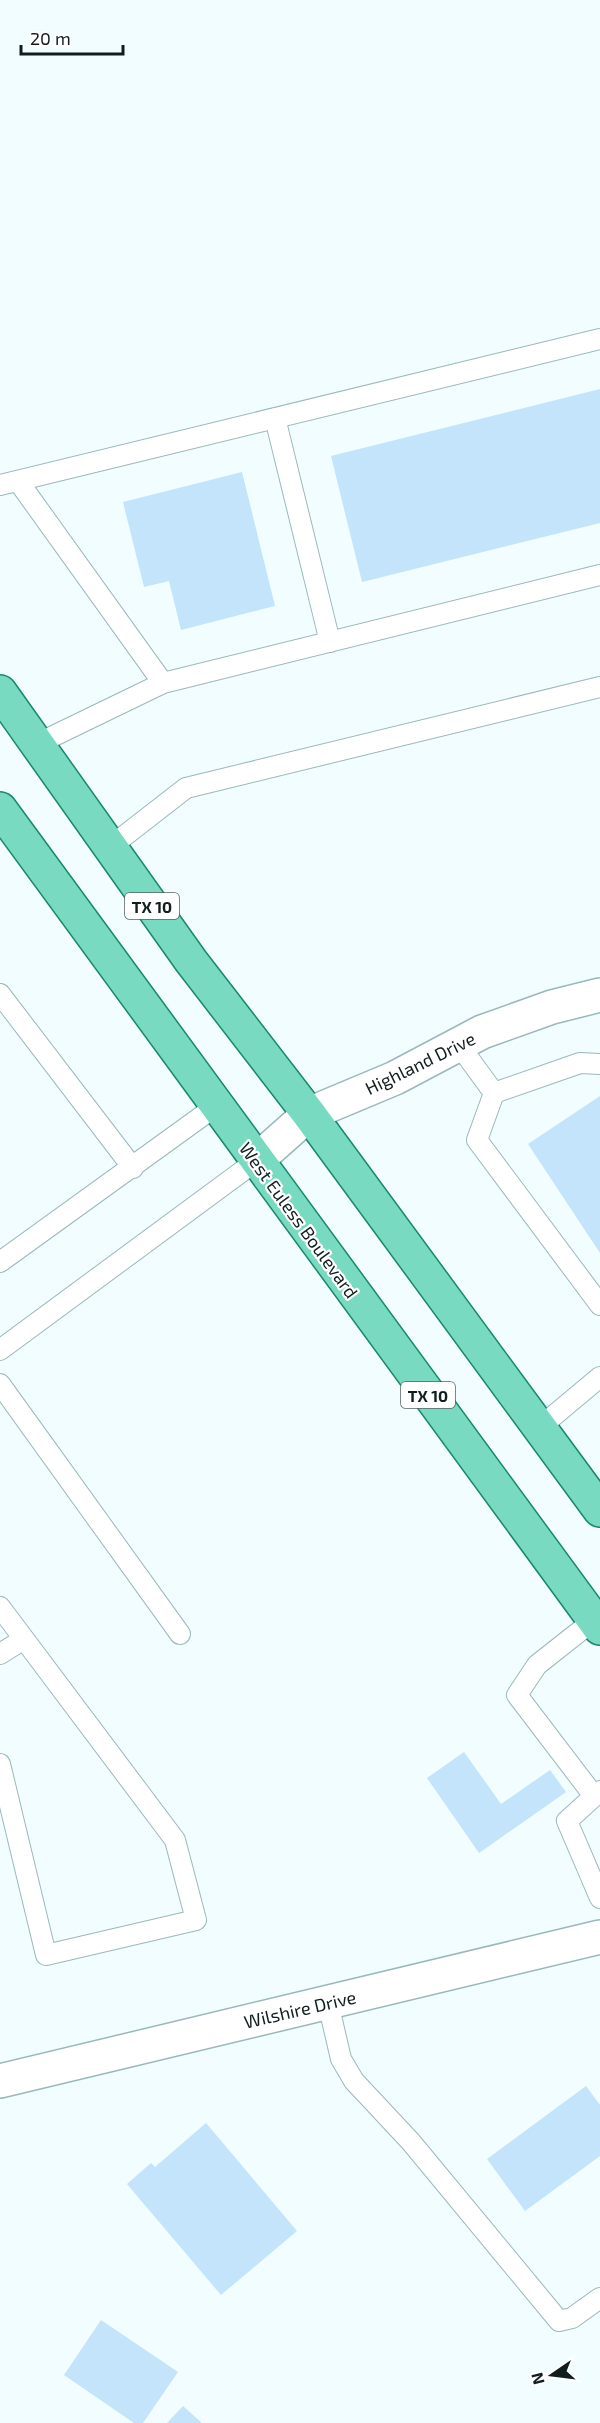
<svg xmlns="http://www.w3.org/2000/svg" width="600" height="2423" font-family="'Exo 2',sans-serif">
	<rect width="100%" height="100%" fill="#f1fdff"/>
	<!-- building -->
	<path fill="#c3e4fb" d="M 600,389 L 600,523 L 362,582 L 331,456 Z
		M 242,472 L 275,606 L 181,630 L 169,581 L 144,587 L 123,502 Z
		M 600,1096 L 600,1253 L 528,1144 Z
		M 464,1752 L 501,1804 L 550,1770 L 566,1792 L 479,1853 L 427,1778 Z
		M 586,2086 L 600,2105 L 600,2156 L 525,2211 L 487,2159 Z
		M 206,2123 L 297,2231 L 221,2295 L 127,2184 L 151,2163 L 155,2167 Z
		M 101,2320 L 178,2372 L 143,2423 L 134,2423 L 64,2375 Z
		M 183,2406 L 202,2423 L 167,2423 Z"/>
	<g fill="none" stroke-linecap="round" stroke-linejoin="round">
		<defs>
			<path id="lane" d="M 275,418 L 330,642
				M 18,481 L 163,683
				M 0,485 L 600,339
				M 37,744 L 163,683 L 600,575
				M 110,847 L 186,788 L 600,687
				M 0,994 L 133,1168
				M 459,1045 L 494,1093 L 477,1140 L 600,1305
				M 494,1093 L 580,1063 L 600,1064
				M 0,1262 L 216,1106
				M 0,1350 L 256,1161
				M 0,1384 L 180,1634
				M 539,1428 L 600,1377
				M 0,1607 L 175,1840 L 196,1920 L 46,1955 L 0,1764
				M 0,1654 L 24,1639
				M 600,1791 L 567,1821 L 600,1898
				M 594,1796 L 517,1695 L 537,1665 L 594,1620
				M 328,2003 L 341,2059 L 354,2081 L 411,2142 L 559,2321 L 572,2318 L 600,2298"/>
			<path id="street" d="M 256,1161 L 309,1114 L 395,1078 L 482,1032 L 552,1007 L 600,995"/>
			<path id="secondary" d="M 0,2081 L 600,1937"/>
			<path id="primary" d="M 0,692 L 191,961 L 309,1114 L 600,1510
				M 0,809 L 600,1628"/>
		</defs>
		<!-- lane casing -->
		<use href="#lane" stroke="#9ab8bb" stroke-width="22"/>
		<!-- street casing -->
		<use href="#street" stroke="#9ab8bb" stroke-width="36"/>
		<!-- secondary casing -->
		<use href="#secondary" stroke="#9ab8bb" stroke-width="36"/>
		<!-- primary casing -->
		<use href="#primary" stroke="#19886d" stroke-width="36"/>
		<!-- lane -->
		<use href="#lane" stroke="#fff" stroke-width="20"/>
		<!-- street -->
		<use href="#street" stroke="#fff" stroke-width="33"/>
		<!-- secondary -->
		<use href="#secondary" stroke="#fff" stroke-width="33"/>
		<!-- primary -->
		<use href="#primary" stroke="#77dac1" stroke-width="33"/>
	</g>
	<g text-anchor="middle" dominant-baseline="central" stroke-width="4.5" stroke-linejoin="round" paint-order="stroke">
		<!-- shield labels -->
		<g fill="#fff" stroke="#596162" stroke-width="1.5">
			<rect x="125" y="893" width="54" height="26" rx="4.5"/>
			<rect x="401" y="1382" width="54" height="26" rx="4.5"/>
		</g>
		<g font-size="16" font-weight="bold" fill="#121d1e">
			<text x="152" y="906">TX 10</text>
			<text x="428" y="1395">TX 10</text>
		</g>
		<!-- street labels -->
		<g font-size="18" fill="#121d1e" stroke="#fff">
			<text transform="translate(420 1063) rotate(-26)">Highland Drive</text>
			<text transform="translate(299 1220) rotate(54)">West Euless Boulevard</text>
			<text transform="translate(300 2009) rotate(-13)">Wilshire Drive</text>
		</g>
	</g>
	<!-- north arrow -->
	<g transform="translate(552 2375) rotate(256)" stroke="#ffffff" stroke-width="4.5" paint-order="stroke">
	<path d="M0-4.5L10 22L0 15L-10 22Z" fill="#121d1e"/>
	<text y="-9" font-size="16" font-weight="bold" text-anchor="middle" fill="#121d1e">N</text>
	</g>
	<!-- scale -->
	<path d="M21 45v9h102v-9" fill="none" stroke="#121d1e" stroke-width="3"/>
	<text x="30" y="45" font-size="18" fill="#121d1e" stroke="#ffffff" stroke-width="4.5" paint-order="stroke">20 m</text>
</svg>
